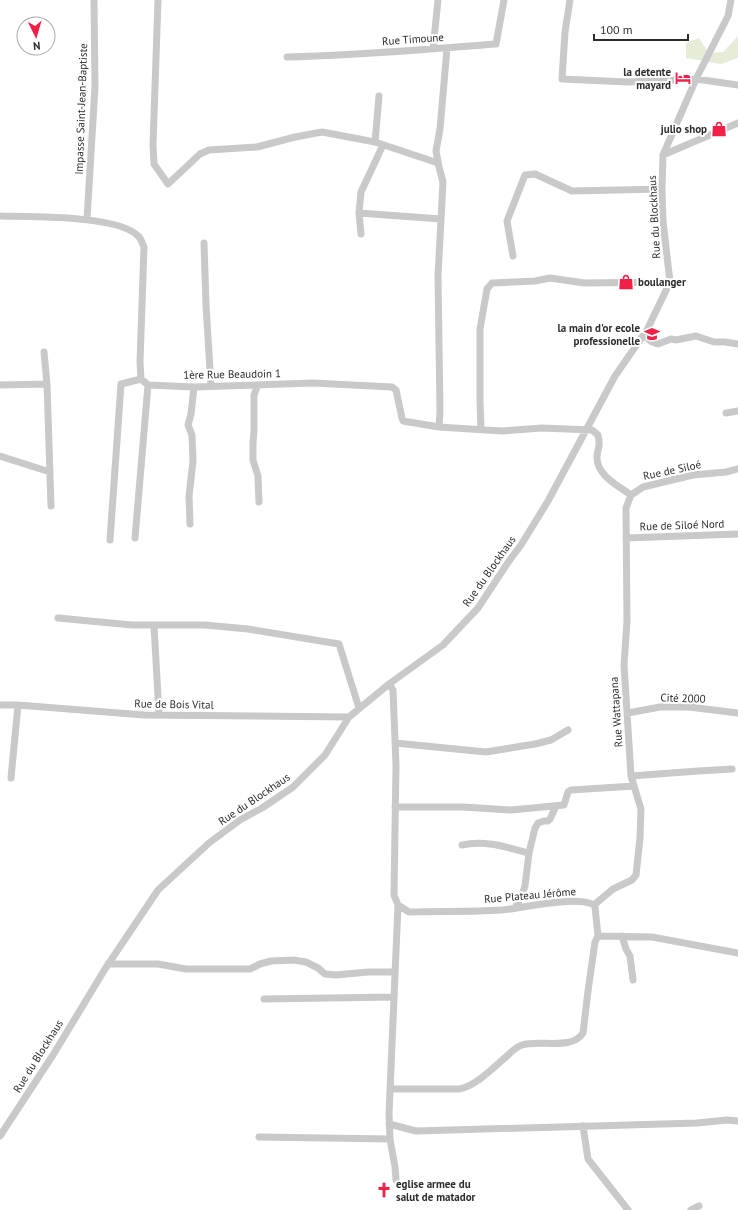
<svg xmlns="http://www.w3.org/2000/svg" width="738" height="1210" font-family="'PT Sans',sans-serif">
	<rect width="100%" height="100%" fill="#fff"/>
	<!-- green -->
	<path fill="#e5ecd8" d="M 738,36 L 738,58 L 721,64 L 686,58 L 686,43 L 699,38 L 709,53 L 723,52 Z"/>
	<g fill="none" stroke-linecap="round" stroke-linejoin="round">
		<!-- minor -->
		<path stroke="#c9c9c9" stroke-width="7" d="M 158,0 L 153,145 L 154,164 L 168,184 L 200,154 L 209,150 L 257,147 L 295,137 L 322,132 L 375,142 L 438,163
			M 570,0 L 565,32 L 562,79 L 627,82 L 696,79 L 738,85
			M 433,49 L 438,0
			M 287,57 C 357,56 426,49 496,44 L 504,0
			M 375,142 L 379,96
			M 663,155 L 738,123
			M 359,213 L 441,219
			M 0,216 C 29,217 119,215 138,236 C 141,238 142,243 144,247 L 140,362 L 141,379 L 148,385 L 194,387 L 313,383 L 392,387 L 396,390 L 402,418 L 403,421 L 439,427 L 502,431 L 542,428 L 592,430 L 598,435 C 601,446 598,447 597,456 C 596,475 617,485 631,495
			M 87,219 L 95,87 L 94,0
			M 361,234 L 359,213 L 361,192 L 383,145
			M 204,243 L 206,305 L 211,386
			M 513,256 L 507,221 L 525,175 L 535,174 L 572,191 L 662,189
			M 644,335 L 652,342 L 658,344 L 671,339 L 676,340 L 696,336 L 714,342 L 725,342 L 738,344
			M 44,352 L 47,384 L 51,506
			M 0,385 L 47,384
			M 258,385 L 254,395 L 254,431 L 253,443 L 253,460 L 258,476 L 259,502
			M 726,413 L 738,411
			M 439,427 L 440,412 L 438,276 L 443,182 L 439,167 L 436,151 L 440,129 L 447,48
			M 481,429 L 480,402 L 480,329 L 487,289 L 492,283 L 535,281 L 550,278 L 584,283 L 670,282
			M 0,456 L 50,472
			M 190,524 L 189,496 L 193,461 L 192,435 L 188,425 L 191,414 L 194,387
			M 135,538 L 148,385
			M 626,538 L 738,534
			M 110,540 L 121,384 L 141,379
			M 58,618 L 132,625 L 205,625 L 248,629 L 339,644 L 359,708
			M 154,625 L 159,715
			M 389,684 L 393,690 L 396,765 L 394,895 L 398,905 L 409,912 C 440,911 471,912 502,910 C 523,908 576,895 594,905 L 595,907 L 598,936 L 595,942 L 588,991 L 583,1033 C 572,1051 539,1039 522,1045 C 516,1047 511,1052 507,1056 C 494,1067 476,1086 459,1089 L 390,1089
			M 0,705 L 18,705 L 144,715 L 349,717
			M 628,713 L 660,707 L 689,707 L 738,713
			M 395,743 L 486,752 L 535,744 L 551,740 L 568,730
			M 631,776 L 698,771 L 732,769
			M 11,778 L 18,705
			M 395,807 L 463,807 L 511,810 L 564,805 L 568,792 L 571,790 L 634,786
			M 462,845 C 485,840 506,847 529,853
			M 594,905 L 613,889 L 632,880 L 636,875 L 640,838 L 641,809 L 631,776 L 624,665 L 627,621 L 626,508 L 631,495 L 643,487 L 693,475 L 726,472 L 738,469
			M 515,908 L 522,895 L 525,886 L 529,853 L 535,828 L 538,823 L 544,821 L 548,821 L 550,819 L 556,806
			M 598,936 L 652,937 L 738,953
			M 622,936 L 626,949 L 630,956 L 633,980
			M 108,964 L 158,964 L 186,969 L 250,969 L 260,964 L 271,961 L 294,960 L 306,962 L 318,968 L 325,974 L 336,975 L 368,972 L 395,972
			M 264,999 L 394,997
			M 389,1124 L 416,1131 L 697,1123 L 727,1120 L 738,1121
			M 583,1126 L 588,1159 L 628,1210
			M 0,1136 L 53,1055 L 105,969 L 158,890 L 209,843 L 240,820 L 262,808 L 293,787 L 325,755 L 349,717 L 389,684 L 443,645 L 478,608 L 509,561 L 521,545 L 548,501 L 615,376 L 647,330 L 670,282 L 663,221 L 662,189 L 663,155 L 696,79 L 728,16 L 731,0
			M 259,1137 L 390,1139
			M 396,1180 L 395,1167 L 390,1139 L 389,1114 L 398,905
			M 691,1210 L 699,1206"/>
	</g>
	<!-- icons -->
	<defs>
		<symbol id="hotel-bare" viewBox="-9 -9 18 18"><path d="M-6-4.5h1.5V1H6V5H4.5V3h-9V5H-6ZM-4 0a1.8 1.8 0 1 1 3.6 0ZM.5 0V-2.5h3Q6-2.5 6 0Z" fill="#f22047" stroke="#fff" stroke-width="2.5" paint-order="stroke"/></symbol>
		<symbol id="shop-bare" viewBox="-9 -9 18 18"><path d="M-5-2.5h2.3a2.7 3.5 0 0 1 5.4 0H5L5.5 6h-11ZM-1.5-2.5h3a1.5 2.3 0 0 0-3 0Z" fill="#f22047" stroke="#fff" stroke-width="2.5" paint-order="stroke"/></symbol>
		<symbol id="university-bare" viewBox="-9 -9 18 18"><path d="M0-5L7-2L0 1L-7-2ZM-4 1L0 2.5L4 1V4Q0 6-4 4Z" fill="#f22047" stroke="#fff" stroke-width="2.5" paint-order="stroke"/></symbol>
		<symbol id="church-bare" viewBox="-9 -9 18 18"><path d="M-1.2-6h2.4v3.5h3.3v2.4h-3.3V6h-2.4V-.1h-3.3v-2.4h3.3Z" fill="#f22047" stroke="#fff" stroke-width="2.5" paint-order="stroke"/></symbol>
	</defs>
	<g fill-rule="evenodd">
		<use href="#hotel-bare" x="672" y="67" width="22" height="22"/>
		<use href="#shop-bare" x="708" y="118" width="22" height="22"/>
		<use href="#shop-bare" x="615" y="271" width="22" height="22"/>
		<use href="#university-bare" x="641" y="323" width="22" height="22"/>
		<use href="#church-bare" x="373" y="1179" width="22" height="22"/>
	</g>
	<g text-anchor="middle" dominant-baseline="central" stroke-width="4" stroke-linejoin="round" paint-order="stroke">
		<!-- street labels -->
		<g font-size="11" fill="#2c2c2c" stroke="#fff">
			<text transform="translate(413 39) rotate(-4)">Rue Timoune</text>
			<text transform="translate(81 109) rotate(-88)">Impasse Saint-Jean-Baptiste</text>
			<text transform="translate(654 217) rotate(-93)">Rue du Blockhaus</text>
			<text transform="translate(232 374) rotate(-1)">1ère Rue Beaudoin 1</text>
			<text transform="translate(672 470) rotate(-12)">Rue de Siloé</text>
			<text transform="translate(682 525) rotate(-2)">Rue de Siloé Nord</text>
			<text transform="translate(489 571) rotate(-55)">Rue du Blockhaus</text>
			<text transform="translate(683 698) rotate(2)">Cité 2000</text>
			<text transform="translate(174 704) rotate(1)">Rue de Bois Vital</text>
			<text transform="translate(616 712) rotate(-94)">Rue Wattapana</text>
			<text transform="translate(254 799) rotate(-34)">Rue du Blockhaus</text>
			<text transform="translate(530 895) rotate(-5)">Rue Plateau Jérôme</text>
			<text transform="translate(38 1056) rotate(-58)">Rue du Blockhaus</text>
		</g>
		<!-- poi labels -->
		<g font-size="11" font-weight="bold" fill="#2c2c2c" stroke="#fff" text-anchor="end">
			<text x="671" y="72">la detente<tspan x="671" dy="13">mayard</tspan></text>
			<text x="707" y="129">julio shop</text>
			<text x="638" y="282" text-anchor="start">boulanger</text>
			<text x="640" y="328">la main d'or ecole<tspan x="640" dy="13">professionelle</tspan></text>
			<text x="396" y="1184" text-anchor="start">eglise armee du<tspan x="396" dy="13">salut de matador</tspan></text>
		</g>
	</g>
	<!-- north arrow -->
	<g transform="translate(36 36) rotate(175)"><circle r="19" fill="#ffffff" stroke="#ababab"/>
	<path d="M0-3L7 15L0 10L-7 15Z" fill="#f22047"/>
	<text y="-6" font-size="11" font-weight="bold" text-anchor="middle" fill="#2c2c2c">N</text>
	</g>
	<!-- scale -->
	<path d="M594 34v6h94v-6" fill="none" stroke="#2c2c2c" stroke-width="2"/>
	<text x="600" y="34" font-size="12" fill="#2c2c2c" stroke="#ffffff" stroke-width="3" paint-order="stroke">100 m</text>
</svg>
